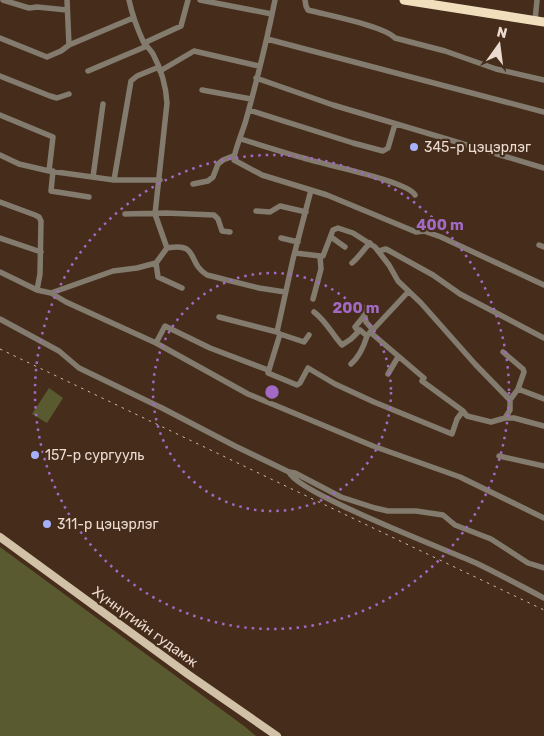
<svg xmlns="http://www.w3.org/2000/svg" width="544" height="736" font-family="Rubik,sans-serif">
	<rect width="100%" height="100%" fill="#462d1b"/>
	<!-- green -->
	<path fill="#595a30" d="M 49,388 L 63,398 L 47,423 L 32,414 Z
		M 0,547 L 244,726 L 256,736 L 0,736 Z"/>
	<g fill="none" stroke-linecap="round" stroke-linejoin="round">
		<!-- minor -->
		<path stroke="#827b6e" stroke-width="5.5" d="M 3,0 L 29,8 L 37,7 L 67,10
			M 67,0 L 69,45 L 133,18
			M 200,0 L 272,14
			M 275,0 C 267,40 257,80 246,120 C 244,128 233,154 234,160 L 262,175 L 327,195 L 416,232 L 424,231 L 441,237 L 544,285
			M 305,0 L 306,6 L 308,10 C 326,15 385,26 395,38 L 445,51 L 496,69 L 544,80
			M 535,21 L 537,0
			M 0,38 L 47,57 L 61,51 L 69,45
			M 267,39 L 544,112
			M 144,43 L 181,26 L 188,0
			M 88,71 L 147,46
			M 160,71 L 194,51 L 259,66
			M 0,76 L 50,96 L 57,98 L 69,94
			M 256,78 L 333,105 L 544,168
			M 202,90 L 251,99
			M 249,110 L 353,143 L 383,151 L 388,148 L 395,124
			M 0,115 L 53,137 L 49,171
			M 241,139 C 263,146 285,153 307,159 C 325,165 408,181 415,195
			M 0,155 L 19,164 L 49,171 L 114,180 L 160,180
			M 53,171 L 51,191 L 89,197
			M 93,177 L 103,104
			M 114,180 L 131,81 L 137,76 L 159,67
			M 193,184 L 208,181 L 213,177 L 218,164 L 223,160 L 233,156
			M 311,190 L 293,259 L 277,332 L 280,334 L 268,373 L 297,385 L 300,383 L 308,368 L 335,384 L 374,402 L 452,434 L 457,419 L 463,411 L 467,416 L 491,422 L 505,418 L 510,410 L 510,400 L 518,389 L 544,399
			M 0,202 L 35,215 L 39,217 L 41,221 L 40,274 L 37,290
			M 256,211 L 270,212 L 280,206 L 306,212
			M 125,214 L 166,213 L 214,215 L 218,219 L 222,231 L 230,232
			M 331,237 L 345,247
			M 0,238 L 41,252
			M 281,238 L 298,242
			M 539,245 L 544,247
			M 167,248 C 200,242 186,262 207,275 L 259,288 L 285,292
			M 379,251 L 386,249 L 433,275 L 460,294 L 544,338
			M 295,253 L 320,256
			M 156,263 L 158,277 L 182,288
			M 352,263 C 359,257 363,250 370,243
			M 0,272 L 37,290 L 51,293 L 66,302 L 156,343 L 248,394 L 373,446 L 460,477 L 544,518
			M 51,293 L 113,271 L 137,268 L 156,263 L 167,248 L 155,214 L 167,103 C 166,86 161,69 153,54 C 150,49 146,46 143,41 C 137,28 132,14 129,0
			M 313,299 L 321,269 L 320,256 L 323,256 L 333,230 L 338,228 L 353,233 L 375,247 L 389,265 L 398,281 L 421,303 L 475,364 L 510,400
			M 363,307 L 366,322 L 373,330
			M 314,312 C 326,321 332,334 342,345 L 351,339 L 360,330 L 367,336 L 408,292
			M 219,317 L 277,332
			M 0,319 L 59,351 L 79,368 L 162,408 L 235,446 L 289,472 L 295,473 L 341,497 L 375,508 L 388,511 L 416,511 L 443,515 L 455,525 L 491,539 L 528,563 L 544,568
			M 358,331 L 355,327 L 364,316
			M 370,332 L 424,378 L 422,381 L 463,411
			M 280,334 L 304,342 L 309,335
			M 156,343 L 165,326 L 210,348 L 268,370
			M 503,352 L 523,369 L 524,372 L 518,389
			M 351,364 C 359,357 364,346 367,336
			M 388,374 L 398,357
			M 505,418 L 514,418 L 544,426
			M 499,456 L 544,466
			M 289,472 C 297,493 447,550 476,563 C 499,574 521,586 544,598"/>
		<!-- major -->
		<path stroke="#d1c2a7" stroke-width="8" d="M 0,537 L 189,675 L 277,736"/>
		<!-- highway -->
		<path stroke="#f0debd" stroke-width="9" d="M 404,0 L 544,22"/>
		<!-- rail -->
		<path stroke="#cebbaf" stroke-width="1" stroke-dasharray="2.5 5" stroke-linecap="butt" d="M 0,349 L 544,610"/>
	</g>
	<!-- distance rings -->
	<g fill="none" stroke="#a269c5" stroke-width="2.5" stroke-dasharray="2.5 5">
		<circle cx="272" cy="392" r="119"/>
		<circle cx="272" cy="392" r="237"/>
	</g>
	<!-- markers -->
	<g fill="#a5b1fc" stroke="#462d1b" stroke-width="2">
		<circle cx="414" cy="147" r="5"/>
		<circle cx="35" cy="455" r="5"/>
		<circle cx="47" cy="524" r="5"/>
	</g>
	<g text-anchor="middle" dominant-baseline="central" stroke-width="4.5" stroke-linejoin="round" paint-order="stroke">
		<!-- poi labels -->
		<g font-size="14" fill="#ebdacf" stroke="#462d1b" text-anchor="start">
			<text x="424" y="147">345-р цэцэрлэг</text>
			<text x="45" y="455">157-р сургууль</text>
			<text x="57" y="524">311-р цэцэрлэг</text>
		</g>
		<!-- street labels -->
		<g font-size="14" fill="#ebdacf" stroke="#462d1b">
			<text transform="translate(145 627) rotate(36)">Хүннүгийн гудамж</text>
		</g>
	</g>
	<circle cx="272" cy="392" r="8" fill="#a269c5" stroke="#462d1b" stroke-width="2.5"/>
	<g font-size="15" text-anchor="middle" font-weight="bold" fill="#a269c5" stroke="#462d1b" stroke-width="4.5" stroke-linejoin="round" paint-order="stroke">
		<text x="440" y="230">400 m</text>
		<text x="356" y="313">200 m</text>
	</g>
	<!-- north arrow -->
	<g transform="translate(499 45) rotate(14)" stroke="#462d1b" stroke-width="4" paint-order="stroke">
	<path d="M0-4L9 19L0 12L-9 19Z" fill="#ebdacf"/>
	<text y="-8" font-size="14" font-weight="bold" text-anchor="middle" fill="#ebdacf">N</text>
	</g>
</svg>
